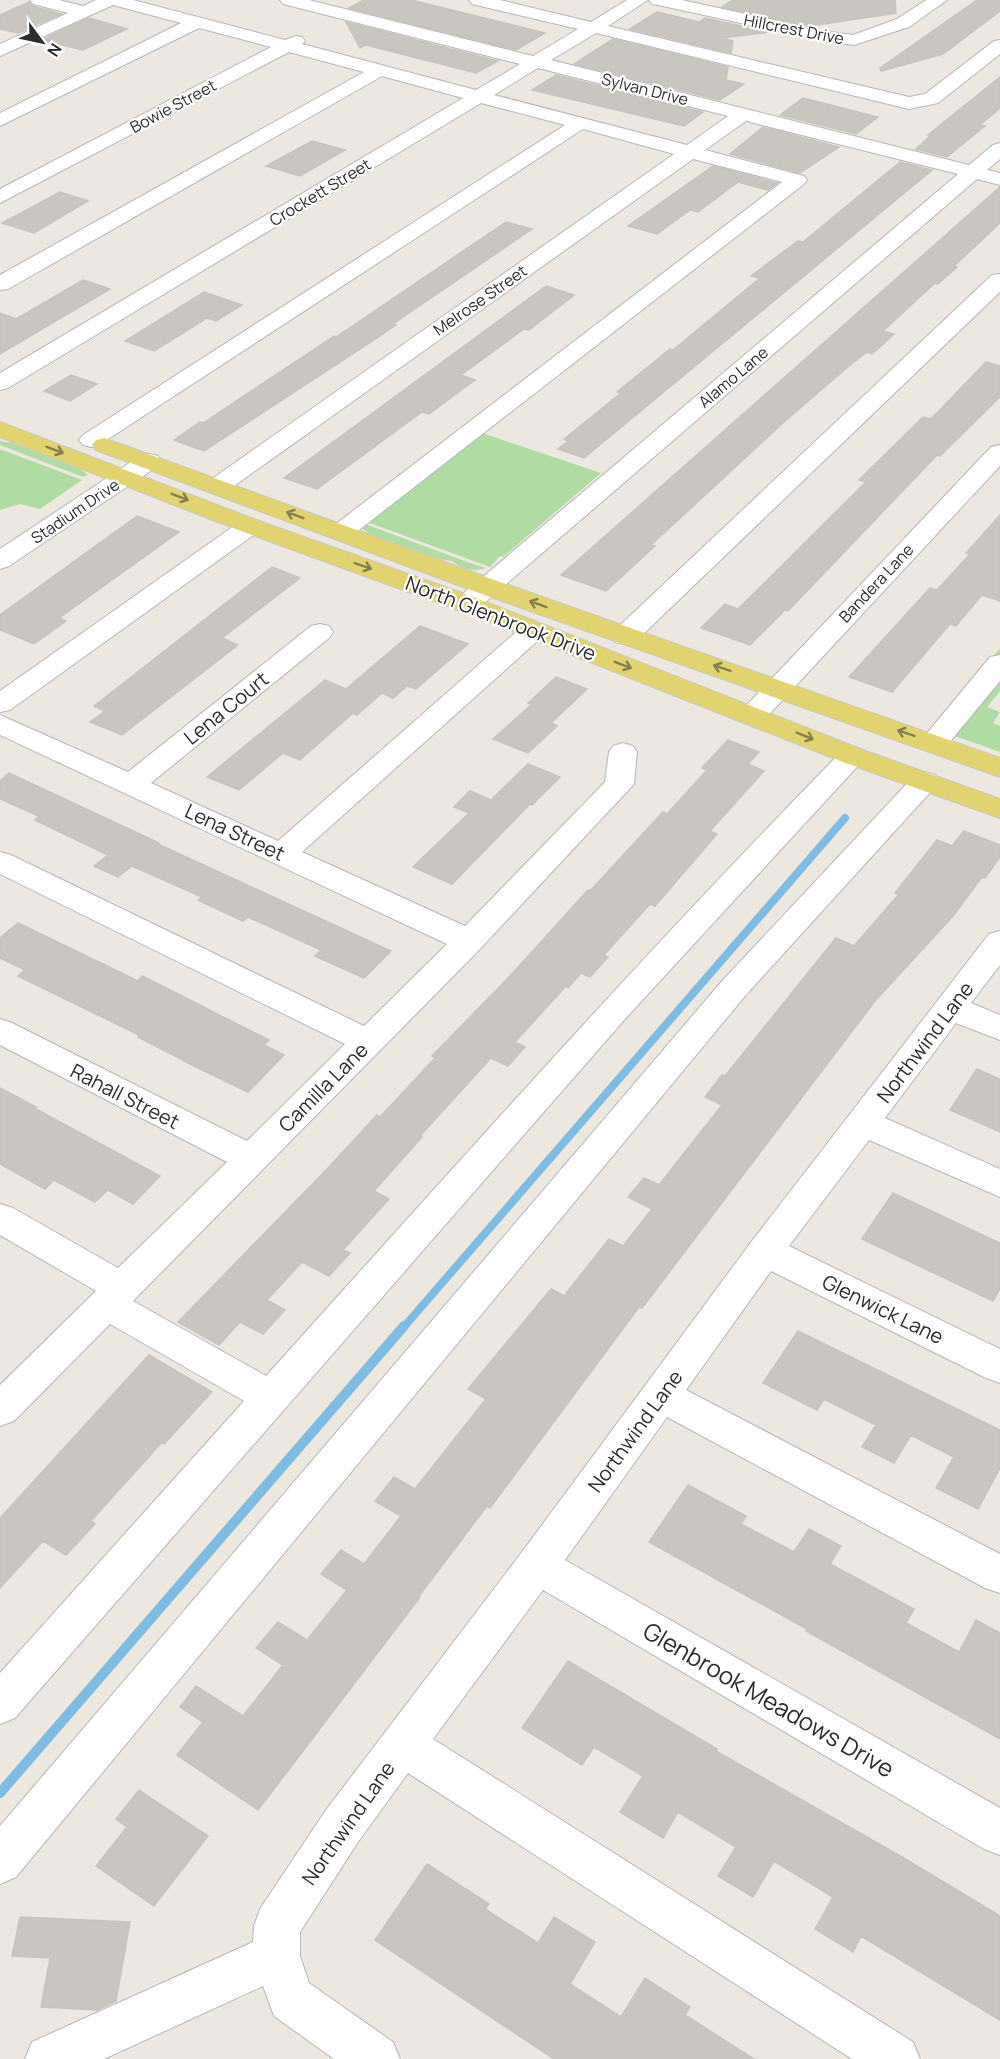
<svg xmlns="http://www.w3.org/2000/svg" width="1000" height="2059" font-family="Manrope,sans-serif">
	<rect width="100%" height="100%" fill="#ece8e0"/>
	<!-- green -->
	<path fill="#b0dca4" d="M 482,433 L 601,473 L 503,557 L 500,556 L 490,567 L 367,522 Z
		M 0,441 L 13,443 L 80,469 L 88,475 L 83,477 L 0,445 Z
		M 0,449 L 82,480 L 40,509 L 20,504 L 0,510 Z
		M 365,524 L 470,563 L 486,568 C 471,572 463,569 453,562 C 448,559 444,561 438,559 L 369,534 L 363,529 Z
		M 1000,648 L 1000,691 L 987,707 L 1000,712 L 993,723 L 1000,726 L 1000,752 L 935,729 Z"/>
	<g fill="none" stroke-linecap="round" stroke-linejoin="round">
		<!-- stream-far1 -->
		<path stroke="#80bce1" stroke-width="8" d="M 403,1328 L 845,818"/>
		<!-- stream -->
		<path stroke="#80bce1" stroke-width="10" d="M 0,1793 L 404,1326"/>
	</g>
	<!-- building -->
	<path fill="#c8c6bf" stroke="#c8c4ba" stroke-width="1.5" d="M 364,0 L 411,0 L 545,33 L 516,50 L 349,8 Z
		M 733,0 L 895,0 L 896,13 L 810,26 L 722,7 Z
		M 977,0 L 1000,0 L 1000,11 L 943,54 L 881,71 L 880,68 Z
		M 29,2 L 32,6 L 61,14 L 18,33 L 0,29 L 0,15 Z
		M 657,12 L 699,22 L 705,18 L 770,32 L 722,38 L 733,41 L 731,53 L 630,29 Z
		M 89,18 L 127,29 L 83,50 L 41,40 Z
		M 346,22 L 498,61 L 476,73 L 366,45 L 360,48 Z
		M 613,39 L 728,67 L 726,80 L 744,84 L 720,100 L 574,64 Z
		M 556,75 L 703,112 L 684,126 L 532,90 Z
		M 1000,77 L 1000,108 L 980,125 L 985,126 L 947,157 L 916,149 L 931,135 L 928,135 Z
		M 803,98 L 878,117 L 856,134 L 780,115 Z
		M 763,127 L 839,147 L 800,173 L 730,154 Z
		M 312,141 L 345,150 L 300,176 L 266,166 Z
		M 900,162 L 932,170 L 584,458 L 558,449 L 568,441 L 564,439 L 621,393 L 617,392 L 670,349 L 673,350 L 760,278 L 751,276 L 798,241 L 803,242 Z
		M 713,166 L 777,183 L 768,190 L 738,182 L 698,212 L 690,210 L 657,234 L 628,226 Z
		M 1000,187 L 1000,223 L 954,266 L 957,267 L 938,284 L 935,283 L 883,331 L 894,334 L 872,354 L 867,352 L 849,366 L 784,422 L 651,545 L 655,546 L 606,591 L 561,575 Z
		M 60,192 L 88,201 L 34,233 L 2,223 Z
		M 506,222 L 532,229 L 393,324 L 396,325 L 374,340 L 204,451 L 174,440 L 200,422 L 203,423 L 334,336 L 336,337 Z
		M 83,280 L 110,289 L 0,354 L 0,313 L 16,319 Z
		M 546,286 L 574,295 L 529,330 L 524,329 L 461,375 L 475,380 L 429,414 L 422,412 L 317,489 L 284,478 Z
		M 204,292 L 242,305 L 216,321 L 207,318 L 154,351 L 125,341 Z
		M 986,362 L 1000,366 L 1000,397 L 940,456 L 937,455 L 788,611 L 785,610 L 750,645 L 701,628 L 725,604 L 738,609 L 866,482 L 859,480 L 923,417 L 931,419 Z
		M 71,375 L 97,384 L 70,401 L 44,391 Z
		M 1000,515 L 1000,601 L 982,595 L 956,626 L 950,624 L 892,692 L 849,677 L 930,588 L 937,590 L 970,554 L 966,553 Z
		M 137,516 L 179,532 L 59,618 L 66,621 L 34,644 L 0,630 L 0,615 Z
		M 272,567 L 300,578 L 222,638 L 238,645 L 122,735 L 90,722 L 105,711 L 94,706 Z
		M 420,626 L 468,644 L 416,689 L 407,686 L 393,698 L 382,693 L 357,715 L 353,713 L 300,760 L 283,753 L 239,790 L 207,777 L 325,680 L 346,689 Z
		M 556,677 L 587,689 L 551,723 L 557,726 L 528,753 L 493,739 L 532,704 L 528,703 Z
		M 728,740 L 759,752 L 748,764 L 764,771 L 710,831 L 717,834 L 655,906 L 650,904 L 604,955 L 608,957 L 590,977 L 581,973 L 568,988 L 566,986 L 515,1042 L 525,1047 L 508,1066 L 491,1058 L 420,1136 L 422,1137 L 374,1191 L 389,1199 L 343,1250 L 350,1253 L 329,1276 L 302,1262 L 267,1300 L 285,1310 L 263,1334 L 240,1322 L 219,1345 L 178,1322 L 328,1168 L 377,1115 L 380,1117 L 435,1058 L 432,1056 L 510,976 L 588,890 L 590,891 L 663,812 L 667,814 L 707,770 L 702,768 Z
		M 528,764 L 560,777 L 532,805 L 530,804 L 452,884 L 413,867 L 469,813 L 454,807 L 470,791 L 491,800 Z
		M 9,773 L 159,843 L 158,844 L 391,951 L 364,978 L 315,956 L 321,950 L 248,917 L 243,921 L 198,900 L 202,897 L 132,866 L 118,877 L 94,866 L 108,855 L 35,820 L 39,816 L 0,799 L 0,781 Z
		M 964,831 L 1000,845 L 1000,857 L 985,878 L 982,877 L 953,916 L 875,1001 L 642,1308 L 639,1307 L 490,1508 L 487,1506 L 419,1596 L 420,1597 L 258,1810 L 177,1755 L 203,1722 L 180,1707 L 196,1686 L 243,1716 L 283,1665 L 256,1648 L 278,1622 L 307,1640 L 347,1590 L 321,1574 L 341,1550 L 364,1564 L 401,1516 L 375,1501 L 394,1477 L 415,1489 L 486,1399 L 468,1389 L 551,1289 L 564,1296 L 609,1239 L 623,1246 L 652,1209 L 628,1197 L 644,1178 L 659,1185 L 722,1105 L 705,1097 L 722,1075 L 725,1076 L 836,938 L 854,946 L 899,894 L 895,893 L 937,840 L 952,846 Z
		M 18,923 L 138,981 L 142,976 L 168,989 L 269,1040 L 264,1045 L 284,1055 L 248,1092 L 196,1067 L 138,1037 L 139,1035 L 18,976 L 25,970 L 0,958 L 0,938 Z
		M 977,1069 L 1000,1079 L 1000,1132 L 950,1110 Z
		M 0,1088 L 36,1107 L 34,1108 L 160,1176 L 133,1204 L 108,1190 L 95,1202 L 54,1180 L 45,1189 L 0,1164 Z
		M 893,1193 L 1000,1243 L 1000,1289 L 993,1301 L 862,1239 Z
		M 798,1331 L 1000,1430 L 1000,1468 L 978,1509 L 936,1488 L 954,1457 L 911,1435 L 894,1463 L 862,1447 L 876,1425 L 824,1399 L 817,1410 L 763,1383 Z
		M 149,1355 L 212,1392 L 164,1444 L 162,1442 L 91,1521 L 95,1524 L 66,1555 L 43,1541 L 0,1588 L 0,1518 Z
		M 688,1485 L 746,1516 L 741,1524 L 794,1552 L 809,1529 L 841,1546 L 830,1564 L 914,1609 L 906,1623 L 959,1652 L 976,1620 L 1000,1633 L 1000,1739 L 806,1631 L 807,1629 L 649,1542 Z
		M 568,1661 L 717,1749 L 716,1751 L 902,1857 L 1000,1916 L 1000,2020 L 861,1936 L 853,1952 L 815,1929 L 833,1897 L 774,1861 L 753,1897 L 718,1876 L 736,1847 L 678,1812 L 663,1838 L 620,1812 L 643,1776 L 594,1747 L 582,1765 L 522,1728 Z
		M 139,1790 L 208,1836 L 154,1906 L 96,1866 L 127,1827 L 116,1819 Z
		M 427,1864 L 489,1904 L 485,1909 L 538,1943 L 554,1917 L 595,1942 L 570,1984 L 621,2017 L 645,1978 L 690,2007 L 685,2015 L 754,2059 L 554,2059 L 375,1940 Z
		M 20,1917 L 130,1922 L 116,2001 L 97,2010 L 41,2007 L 50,1958 L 12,1956 Z"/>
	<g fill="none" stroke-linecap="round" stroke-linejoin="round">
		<defs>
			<path id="minor" d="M 30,0 L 59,0 L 83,6 L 96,0 L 133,0 L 285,40 L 296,36 L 302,37 L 305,41 L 302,44 L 476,90 L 520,64 L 283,4 L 280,0 L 309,0 L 533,56 L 578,29 L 472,4 L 469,0 L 500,0 L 591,22 L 627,0 L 648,0 L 608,26 L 909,97 L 925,94 L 994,41 L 1000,40 L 1000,54 L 938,103 L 909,109 L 596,33 L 551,60 L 969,165 L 993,145 L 1000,143 L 1000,159 L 987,170 L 1000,173 L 1000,185 L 977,179 L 476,610 L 467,612 L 458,610 L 454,604 L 458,598 L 958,174 L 746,121 L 705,150 L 804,176 L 807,180 L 804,184 L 350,537 L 341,540 L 332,537 L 328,532 L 332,527 L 782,182 L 693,159 L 227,491 L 218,493 L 209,491 L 206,486 L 209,481 L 674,154 L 583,129 L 99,445 L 91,447 L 83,445 L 79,440 L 83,435 L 565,125 L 481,103 L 8,388 L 0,390 L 0,373 L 463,98 L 382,76 L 8,289 L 0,290 L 0,275 L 364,72 L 289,52 L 0,203 L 0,189 L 271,47 L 199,28 L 0,126 L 0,113 L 181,23 L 113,5 L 0,56 L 0,44 L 68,13 L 33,4 ZM 538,68 L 728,116 L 687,145 L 494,95 Z
				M 649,0 L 682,0 L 824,31 L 853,35 L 897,19 L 926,0 L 947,0 L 909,27 L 854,45 L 824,41 L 658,5 L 652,4 Z
				M 1000,274 L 1000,292 L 635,642 L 625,644 L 615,642 L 612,636 L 615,630 L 992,275 Z
				M 1000,445 L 1000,466 L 763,721 L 753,723 L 743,721 L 739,715 L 743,709 L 991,447 Z
				M 149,454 L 158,456 L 161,461 L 158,466 L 9,566 L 0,569 L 0,549 L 140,456 Z
				M 250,518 L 259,521 L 263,526 L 259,531 L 10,710 L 0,712 L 0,691 L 241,521 Z
				M 533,623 L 542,625 L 546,631 L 542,637 L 302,852 L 465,926 L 605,782 L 609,752 L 613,746 L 623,743 L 633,746 L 637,752 L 634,784 L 480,949 L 133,1301 L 266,1376 C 456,1165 644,953 843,750 L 853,747 L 863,750 L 867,756 L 625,1019 L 15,1718 L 0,1724 L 0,1673 L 244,1401 L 110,1324 L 14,1421 L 0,1426 L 0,1385 L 96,1291 L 0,1235 L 0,1204 L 13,1208 L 118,1268 L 227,1162 L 0,1045 L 0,1019 L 12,1023 L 247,1141 L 345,1044 L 0,874 L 0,852 L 11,855 L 364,1026 L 447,944 L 0,735 L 0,715 L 128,772 L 311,626 L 320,624 L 329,626 L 333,632 L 329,638 L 151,783 L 278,841 L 524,625 Z
				M 1000,655 L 1000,681 L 944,749 L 934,752 L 924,749 L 920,743 L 924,737 L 990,657 Z
				M 925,772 L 935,775 L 940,781 L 935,787 L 745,996 L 16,1877 L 0,1884 L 0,1826 L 723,980 L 915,775 Z
				M 1000,931 L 1000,965 L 971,1003 L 1000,1015 L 1000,1040 L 956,1023 L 885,1118 L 1000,1169 L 1000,1197 L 869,1140 L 789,1246 L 1000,1349 L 1000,1383 L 986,1378 L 771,1271 L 686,1390 L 1000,1554 L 1000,1593 L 985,1588 L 667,1417 L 565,1560 L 1000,1808 L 1000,1855 L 984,1849 L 543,1590 L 433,1739 L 913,2042 L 920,2059 L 852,2059 L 408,1773 L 358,1842 L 300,1932 L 300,1956 L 309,1983 L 393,2042 L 400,2059 L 334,2059 L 274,2016 L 263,1986 L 104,2059 L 25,2059 L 32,2042 L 253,1942 L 254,1926 L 260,1909 L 326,1810 L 522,1552 L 752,1241 L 989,934 Z"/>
			<path id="major" d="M 0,422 L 259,521 L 476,598 L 863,750 L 1000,799 L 1000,818 L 843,762 L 458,610 L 241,531 L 0,437 Z
				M 104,438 L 497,581 L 1000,758 L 1000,777 L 479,593 L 96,450 L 92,445 L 96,440 Z"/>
		</defs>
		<!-- minor casing -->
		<use href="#minor" stroke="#b4b5be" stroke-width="2"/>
		<!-- major casing -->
		<use href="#major" stroke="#c8c8c8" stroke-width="2"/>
		<!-- minor -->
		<use href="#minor" fill="#fff" fill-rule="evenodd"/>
		<!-- major -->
		<use href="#major" fill="#e1d470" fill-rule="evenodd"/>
	</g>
	<!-- one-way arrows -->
	<defs><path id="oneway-shaft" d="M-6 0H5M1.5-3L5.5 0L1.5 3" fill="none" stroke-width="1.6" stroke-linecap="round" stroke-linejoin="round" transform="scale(1.5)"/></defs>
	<g stroke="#86804e">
		<use href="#oneway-shaft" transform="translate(55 450) rotate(21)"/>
		<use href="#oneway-shaft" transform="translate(180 497) rotate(21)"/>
		<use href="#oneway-shaft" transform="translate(295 515) rotate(-159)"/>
		<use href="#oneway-shaft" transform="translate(363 566) rotate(19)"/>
		<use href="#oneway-shaft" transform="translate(538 604) rotate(-160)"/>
		<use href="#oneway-shaft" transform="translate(623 665) rotate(21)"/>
		<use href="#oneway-shaft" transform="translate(722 668) rotate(-161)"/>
		<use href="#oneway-shaft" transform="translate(906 733) rotate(-161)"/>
		<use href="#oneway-shaft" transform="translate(805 736) rotate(22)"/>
	</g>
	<g text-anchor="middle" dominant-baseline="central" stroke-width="4.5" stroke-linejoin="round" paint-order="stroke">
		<!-- far-street labels -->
		<g font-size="16" fill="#2c2c2c" stroke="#fff">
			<text transform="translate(794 29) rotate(11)">Hillcrest Drive</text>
			<text transform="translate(645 89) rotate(14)">Sylvan Drive</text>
			<text transform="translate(173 106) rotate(-28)">Bowie Street</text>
			<text transform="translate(320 192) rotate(-31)">Crockett Street</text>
			<text transform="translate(480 300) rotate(-35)">Melrose Street</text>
			<text transform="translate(733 377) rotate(-40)">Alamo Lane</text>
			<text transform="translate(75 511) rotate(-34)">Stadium Drive</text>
			<text transform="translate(876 583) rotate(-47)">Bandera Lane</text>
		</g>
		<!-- street labels -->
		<g font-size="20" fill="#2c2c2c" stroke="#fff">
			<text transform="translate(501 618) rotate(21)">North Glenbrook Drive</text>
			<text transform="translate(226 708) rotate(-39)">Lena Court</text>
			<text transform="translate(235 832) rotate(25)">Lena Street</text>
			<text transform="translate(925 1042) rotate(-53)">Northwind Lane</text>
			<text transform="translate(323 1087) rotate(-45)">Camilla Lane</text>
			<text transform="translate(125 1096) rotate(27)">Rahall Street</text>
			<text transform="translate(883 1309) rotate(26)">Glenwick Lane</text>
			<text transform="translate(635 1431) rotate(-54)">Northwind Lane</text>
			<text transform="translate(348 1823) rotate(-55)">Northwind Lane</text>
		</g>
		<!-- near-street labels -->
		<g font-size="24" fill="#2c2c2c" stroke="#fff">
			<text transform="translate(769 1699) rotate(30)">Glenbrook Meadows Drive</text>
		</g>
	</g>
	<!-- north arrow -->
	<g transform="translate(42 42) rotate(123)" stroke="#ffffff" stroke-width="4.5" paint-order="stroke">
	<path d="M0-4.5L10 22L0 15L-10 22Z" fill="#2c2c2c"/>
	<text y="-9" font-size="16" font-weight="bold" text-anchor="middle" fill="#2c2c2c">N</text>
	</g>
</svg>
